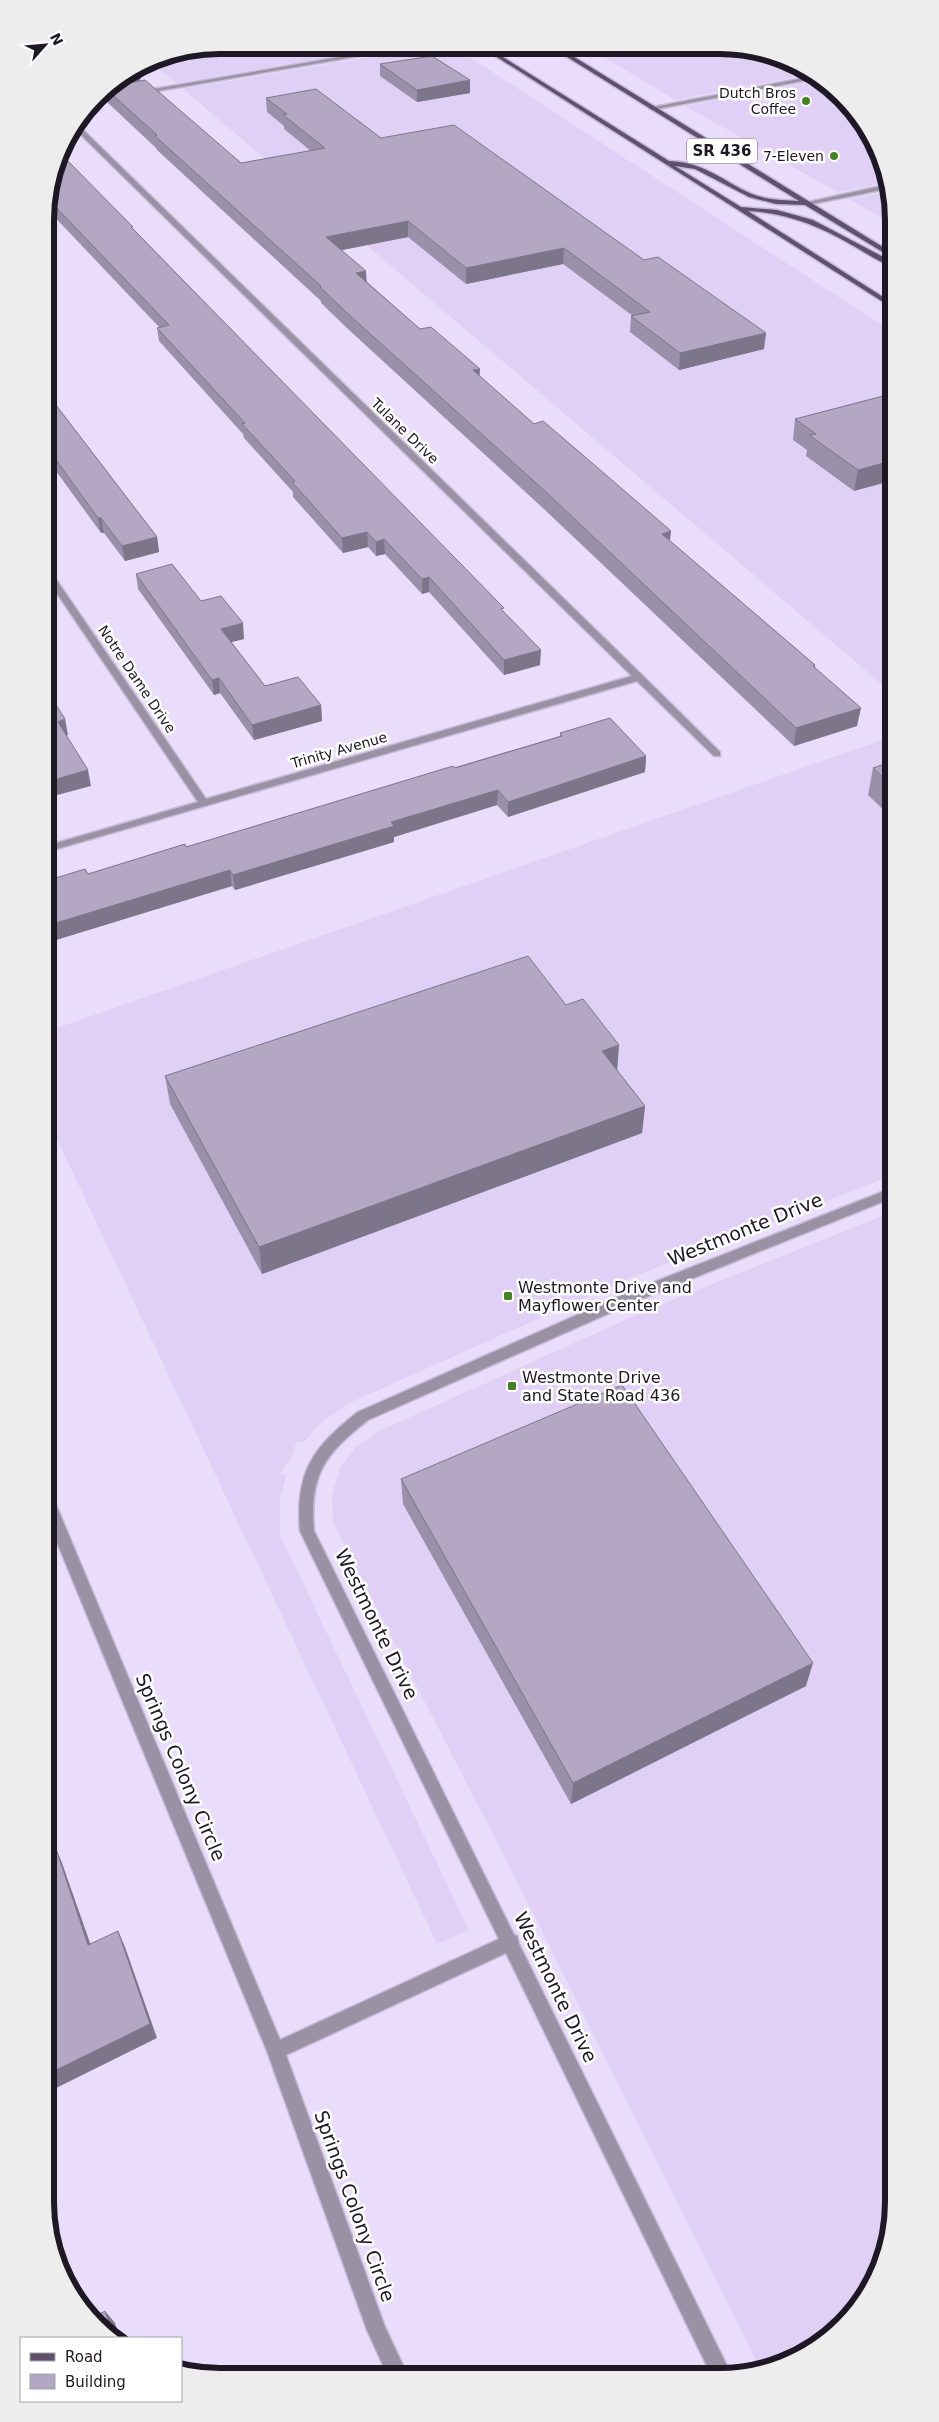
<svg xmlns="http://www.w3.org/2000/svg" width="939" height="2422" font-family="'DejaVu Sans',sans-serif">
	<rect width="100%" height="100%" fill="#eaddfc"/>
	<!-- built -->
	<path fill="#e1d0f6" d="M 220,45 L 395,46 L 176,83 L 149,61 Z
		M 433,46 L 454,47 L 891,331 L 891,692 L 183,89 Z
		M 587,47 L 753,48 L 797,63 L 812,74 L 675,100 Z
		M 820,80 L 843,96 L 871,133 L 889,182 L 837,192 L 685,106 Z
		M 891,191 L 891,223 L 849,199 Z
		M 891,737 L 892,1175 L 623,1281 L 347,1404 L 321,1423 L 304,1442 L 297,1441 L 291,1458 L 280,1473 L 286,1475 L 280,1499 L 280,1535 L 469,1930 L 437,1944 L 47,1118 L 48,1031 Z
		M 892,1212 L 894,2213 L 881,2269 L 851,2317 L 807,2353 L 761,2371 L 528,1903 L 333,1523 L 332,1495 L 340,1468 L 356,1447 L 377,1432 L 645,1311 Z"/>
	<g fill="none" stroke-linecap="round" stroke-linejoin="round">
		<defs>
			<path id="minor" d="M 404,46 L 417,46 L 94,102 L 96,99 Z
				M 814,76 L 818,78 L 652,110 L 649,108 Z
				M 77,124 L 642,675 L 720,752 L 720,756 L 714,756 L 637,681 L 46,852 L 46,846 L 198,802 L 46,577 L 46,568 L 49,569 L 206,799 L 632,676 L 74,128 Z
				M 890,184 L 891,188 L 807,205 L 804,203 Z
				M 892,1188 L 892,1198 L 639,1300 L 368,1420 C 325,1454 309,1474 314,1531 L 514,1935 L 517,1936 L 519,1944 L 731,2374 L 711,2374 L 506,1953 L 286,2055 L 385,2327 L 407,2374 L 387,2374 L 367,2330 L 267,2051 L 47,1518 L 47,1494 L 52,1496 L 54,1500 L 280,2040 L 499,1939 L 300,1531 C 295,1472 313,1447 358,1412 L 629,1292 Z"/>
			<path id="major" d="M 481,47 L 487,47 L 669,161 C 705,162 722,181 752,194 C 767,200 783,200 799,201 L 551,47 L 558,47 L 891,252 L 891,257 L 805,205 L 776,204 L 749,197 L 695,169 L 675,166 L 741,207 L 777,210 L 813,220 L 891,261 L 891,266 C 877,261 863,251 850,244 C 817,225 786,213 748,211 L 891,302 L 891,307 Z"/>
		</defs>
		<!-- minor casing -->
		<use href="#minor" stroke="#c5bad5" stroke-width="3"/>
		<!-- major casing -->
		<use href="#major" stroke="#c5bad5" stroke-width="3"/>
		<!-- minor -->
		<use href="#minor" fill="#9a92a4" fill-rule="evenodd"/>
		<!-- major -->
		<use href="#major" fill="#5e506e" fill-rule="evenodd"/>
	</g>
	<!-- wall -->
	<path fill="#9a90a9" d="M 380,64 L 470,93 L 417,102 L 380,76 Z
		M 139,67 L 141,79 L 140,79 L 140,81 L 241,163 L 311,151 L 284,129 L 284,126 L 267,112 L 266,98 L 381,138 L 764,349 L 679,370 L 630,332 L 631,316 L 633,316 L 563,264 L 466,284 L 408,237 L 342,250 L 367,282 L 420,329 L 479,376 L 670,541 L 815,665 L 815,667 L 857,726 L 794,746 L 545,510 L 348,329 L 321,303 L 321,301 L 157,150 L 156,148 L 107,102 L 106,95 L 101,96 L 100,95 L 104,89 Z
		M 60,153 L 504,612 L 540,665 L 504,675 L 429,592 L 422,594 L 385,554 L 376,556 L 368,547 L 343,553 L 293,497 L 293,492 L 244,438 L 243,434 L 159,341 L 157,328 L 159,327 L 47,209 L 45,208 Z
		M 46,392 L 157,537 L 159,552 L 125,561 L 104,533 L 101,533 L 48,460 L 46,460 Z
		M 891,394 L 854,491 L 806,456 L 807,450 L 793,440 L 795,419 Z
		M 136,574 L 201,601 L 244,639 L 231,642 L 265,686 L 321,705 L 322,721 L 254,740 L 220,693 L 214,695 L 138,589 Z
		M 560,733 L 646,756 L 645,772 L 508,817 L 497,805 L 394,837 L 394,842 L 235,890 L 232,886 L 46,943 L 46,881 L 88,874 L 186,847 L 560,736 Z
		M 891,762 L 892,818 L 868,795 L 873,768 Z
		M 617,1070 L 645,1106 L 642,1133 L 262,1274 L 170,1104 L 165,1076 Z
		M 401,1479 L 806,1686 L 571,1804 L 403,1504 Z"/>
	<!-- shaded-wall -->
	<path fill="#7d7589" d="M 139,67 L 141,89 L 105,88 L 116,81 Z
		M 470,80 L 470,93 L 417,102 L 417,90 Z
		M 105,88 L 106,95 L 101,96 L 100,94 Z
		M 408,221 L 408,237 L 327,253 L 326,237 Z
		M 564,248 L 563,264 L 466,284 L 466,268 Z
		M 366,271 L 367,287 L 356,273 Z
		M 766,333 L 764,349 L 679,370 L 680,353 Z
		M 480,369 L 479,386 L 473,370 Z
		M 46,448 L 48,460 L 46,460 Z
		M 891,461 L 891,481 L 854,491 L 858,470 Z
		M 98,518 L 101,518 L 104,533 L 101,533 Z
		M 671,531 L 669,549 L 662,534 Z
		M 367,532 L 368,547 L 343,553 L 342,538 Z
		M 157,537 L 159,552 L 125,561 L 122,546 Z
		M 384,539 L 385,554 L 376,556 L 376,542 Z
		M 429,577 L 429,592 L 422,594 L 422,579 Z
		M 243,623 L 244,639 L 223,644 L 221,629 Z
		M 541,650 L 540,665 L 504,675 L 504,660 Z
		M 219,678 L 220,693 L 214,695 L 212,680 Z
		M 321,705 L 322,721 L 254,740 L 252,725 Z
		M 861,708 L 857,726 L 794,746 L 796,728 Z
		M 65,719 L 68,735 L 61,737 L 58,722 Z
		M 646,756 L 645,772 L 508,817 L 508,802 Z
		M 88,770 L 91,786 L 46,798 L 46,782 Z
		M 498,790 L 497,805 L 394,837 L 394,842 L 235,890 L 233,875 L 391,822 Z
		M 230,870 L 232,886 L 46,943 L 46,926 Z
		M 619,1045 L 617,1073 L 602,1051 Z
		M 645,1106 L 642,1133 L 262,1274 L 259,1247 Z
		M 813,1663 L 806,1686 L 571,1804 L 573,1783 Z
		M 55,1846 L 62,1863 L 96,1960 L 88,1945 Z
		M 118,1931 L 125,1947 L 157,2038 L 48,2092 L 48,2074 Z
		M 105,2311 L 115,2323 L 120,2338 L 114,2338 Z"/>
	<!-- building -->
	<path fill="#b3a7c4" stroke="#7d7589" d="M 432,56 L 470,80 L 417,90 L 380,64 Z
		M 133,71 L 140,77 L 116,81 Z
		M 145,80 L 241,163 L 325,148 L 283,115 L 287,114 L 266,98 L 316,89 L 381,138 L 454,125 L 644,260 L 658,257 L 766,333 L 680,353 L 631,316 L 650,312 L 564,248 L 466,268 L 408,221 L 326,237 L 366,271 L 356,273 L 420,329 L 431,327 L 480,369 L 473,370 L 534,424 L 543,421 L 577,450 L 671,531 L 662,534 L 815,665 L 813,666 L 861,708 L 796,728 L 546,492 L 347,313 L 320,287 L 321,286 L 155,136 L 157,135 L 105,88 L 107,87 Z
		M 60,153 L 133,227 L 131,227 L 504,608 L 501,609 L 541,650 L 504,660 L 429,577 L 422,579 L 384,539 L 376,542 L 367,532 L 342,538 L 292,482 L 295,481 L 242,424 L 245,423 L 157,328 L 169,325 L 48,199 Z
		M 46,392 L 157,537 L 122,546 L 101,518 L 98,518 L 46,446 Z
		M 891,394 L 891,461 L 858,470 L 809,435 L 816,434 L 795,419 Z
		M 172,564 L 201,601 L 221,596 L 243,623 L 221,629 L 265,686 L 298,677 L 321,705 L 252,725 L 219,678 L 212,680 L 136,574 Z
		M 46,689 L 65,719 L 58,722 L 88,770 L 46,782 Z
		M 610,718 L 646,756 L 508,802 L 498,790 L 391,822 L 394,826 L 233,875 L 230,870 L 46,926 L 46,881 L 85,869 L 88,874 L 185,844 L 186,847 L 453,766 L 455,768 L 562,736 L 560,733 Z
		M 891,762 L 891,785 L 873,768 Z
		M 528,956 L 566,1005 L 583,999 L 619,1045 L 602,1051 L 645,1106 L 259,1247 L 165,1076 Z
		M 622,1385 L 813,1663 L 573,1783 L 401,1479 Z
		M 55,1846 L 88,1945 L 118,1931 L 150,2024 L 48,2074 L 48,1849 Z
		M 105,2311 L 114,2338 L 96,2326 L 91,2319 Z"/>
	<!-- markers -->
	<g fill="#448322" stroke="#fff" stroke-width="2">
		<circle cx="806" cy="101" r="5"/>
		<circle cx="834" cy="156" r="5"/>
		<rect x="503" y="1291" width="10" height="10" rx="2.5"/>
		<rect x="507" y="1381" width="10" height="10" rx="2.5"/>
	</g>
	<g text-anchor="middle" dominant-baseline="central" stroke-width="5" stroke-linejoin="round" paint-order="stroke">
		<!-- far-poi labels -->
		<g font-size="14" fill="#1d1823" stroke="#fff" text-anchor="end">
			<text x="796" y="93">Dutch Bros<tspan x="796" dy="16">Coffee</tspan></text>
			<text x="824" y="156">7-Eleven</text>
		</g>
		<!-- far-street labels -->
		<g font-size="14" fill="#1d1823" stroke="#fff">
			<text transform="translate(405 431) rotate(44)">Tulane Drive</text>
			<text transform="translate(137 679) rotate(56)">Notre Dame Drive</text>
			<text transform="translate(339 750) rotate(-16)">Trinity Avenue</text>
		</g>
		<!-- shield labels -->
		<rect fill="#fff" stroke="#615d65" stroke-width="1" x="687" y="138.5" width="70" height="25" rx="4"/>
		<g font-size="15" font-weight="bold" fill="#1d1823">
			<text x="722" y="151">SR 436</text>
		</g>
		<!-- poi labels -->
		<g font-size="16" fill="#1d1823" stroke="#fff" text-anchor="start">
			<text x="518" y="1287">Westmonte Drive and<tspan x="518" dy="18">Mayflower Center</tspan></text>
			<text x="522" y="1377">Westmonte Drive<tspan x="522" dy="18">and State Road 436</tspan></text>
		</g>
		<!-- near-street labels -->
		<g font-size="19" fill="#1d1823" stroke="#fff">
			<text transform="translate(745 1229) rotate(-22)">Westmonte Drive</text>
			<text transform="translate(377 1624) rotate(64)">Westmonte Drive</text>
			<text transform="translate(181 1767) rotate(67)">Springs Colony Circle</text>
			<text transform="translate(556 1987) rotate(64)">Westmonte Drive</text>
			<text transform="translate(355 2206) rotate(70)">Springs Colony Circle</text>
		</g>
	</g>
	<!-- crop -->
	<path d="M0 0H939V2422H0ZM220 54H719A166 166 0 0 1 885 220V2202A166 166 0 0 1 719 2368H220A166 166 0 0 1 54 2202V220A166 166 0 0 1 220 54Z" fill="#ededed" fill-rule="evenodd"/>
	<path fill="none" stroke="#1d1823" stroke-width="6" d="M220 54H719A166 166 0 0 1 885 220V2202A166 166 0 0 1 719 2368H220A166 166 0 0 1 54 2202V220A166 166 0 0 1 220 54Z"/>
	<!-- legend -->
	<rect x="20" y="2337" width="162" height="65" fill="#ffffff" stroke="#a5a3a7"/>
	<rect x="30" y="2353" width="25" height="8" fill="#5e506e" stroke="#a5a3a7"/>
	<text x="65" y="2362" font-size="15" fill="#1d1823">Road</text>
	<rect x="30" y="2374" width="25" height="15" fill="#b3a7c4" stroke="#a5a3a7"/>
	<text x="65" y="2387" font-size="15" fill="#1d1823">Building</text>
	<!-- north arrow -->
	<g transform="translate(45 45) rotate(63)" stroke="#ffffff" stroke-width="4" paint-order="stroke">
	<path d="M0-4L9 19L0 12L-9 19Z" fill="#1d1823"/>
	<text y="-8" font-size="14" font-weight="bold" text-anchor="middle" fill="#1d1823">N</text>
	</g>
</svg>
